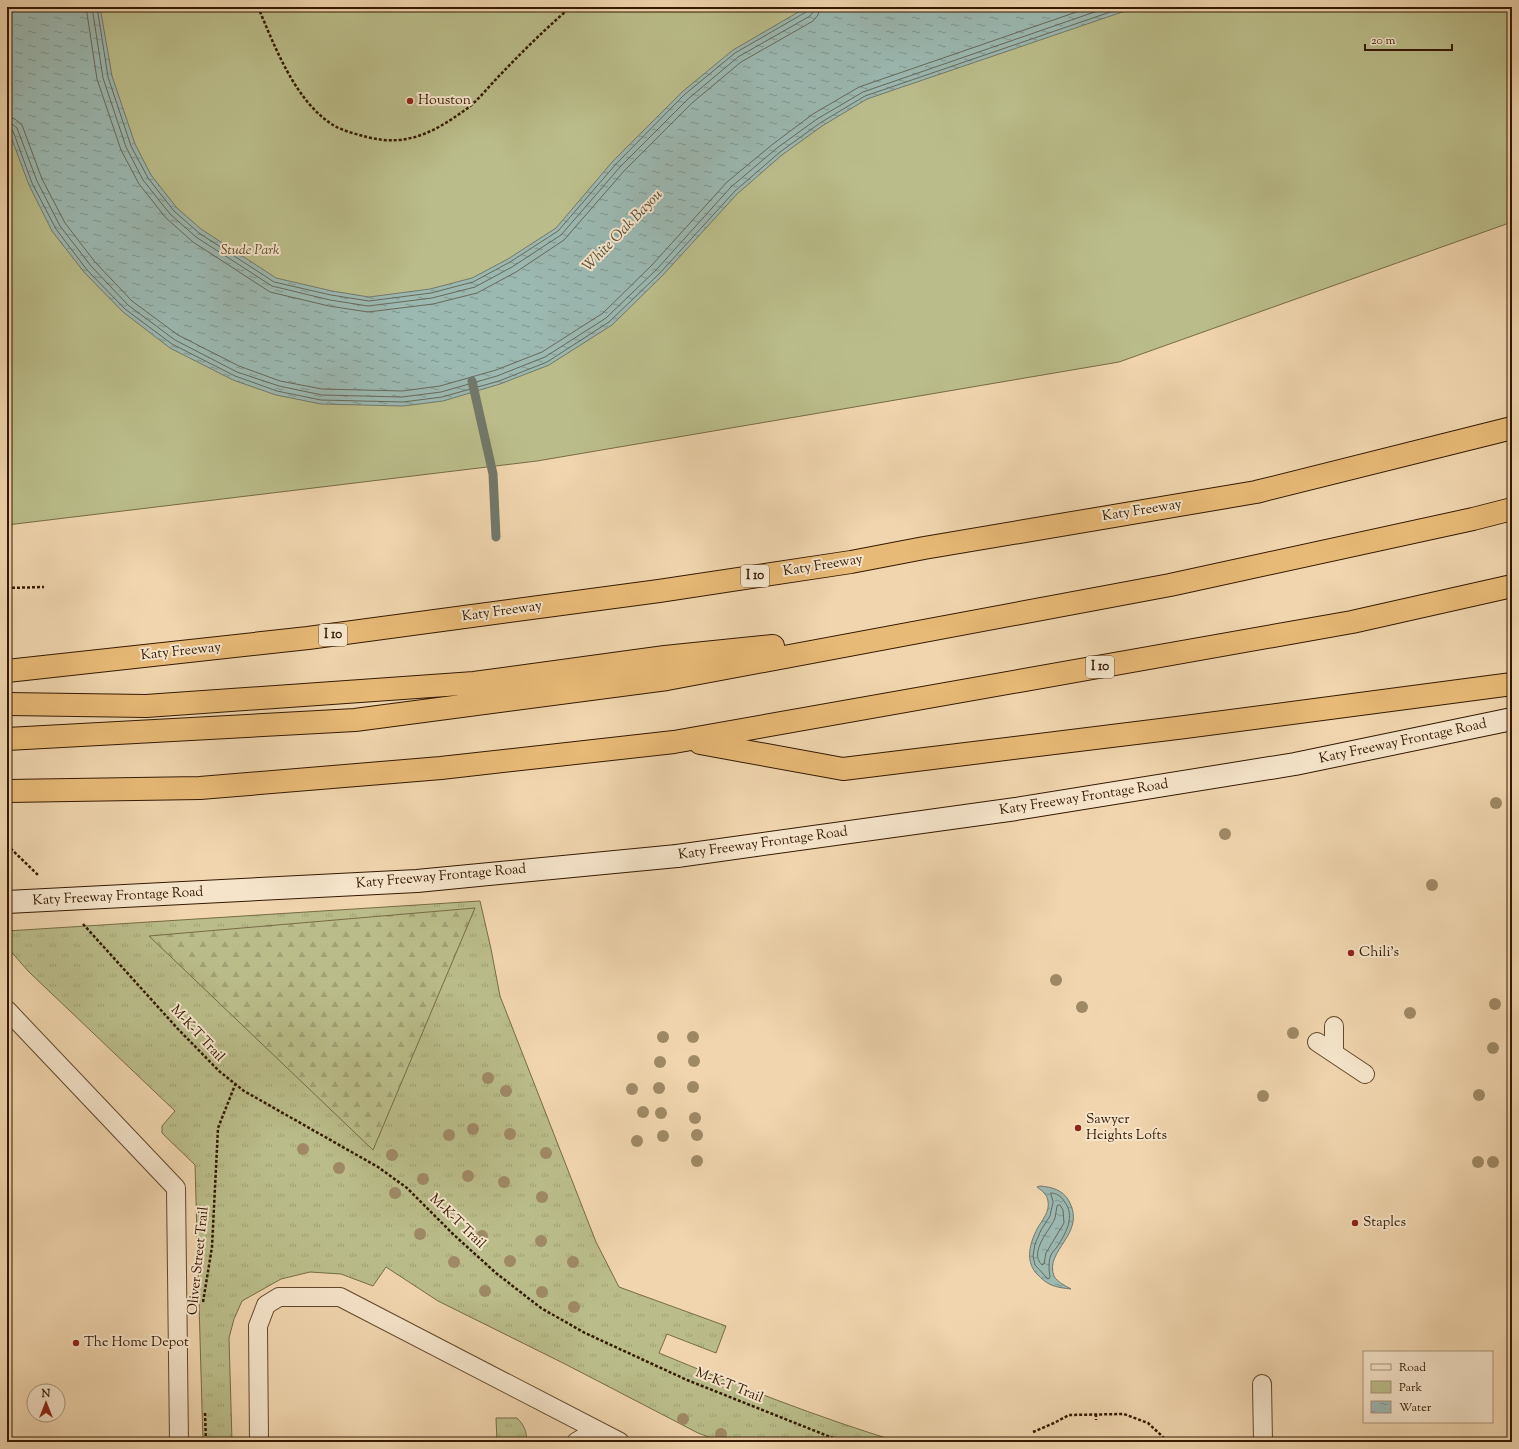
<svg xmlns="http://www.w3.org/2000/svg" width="1519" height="1449" font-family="'Sorts Mill Goudy',serif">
	<defs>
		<pattern id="grass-tufts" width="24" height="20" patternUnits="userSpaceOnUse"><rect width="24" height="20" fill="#babd8a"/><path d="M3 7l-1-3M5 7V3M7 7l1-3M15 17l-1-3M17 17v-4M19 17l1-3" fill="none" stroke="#a0a275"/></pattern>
		<pattern id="forest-firs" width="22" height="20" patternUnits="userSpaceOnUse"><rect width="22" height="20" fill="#babd8a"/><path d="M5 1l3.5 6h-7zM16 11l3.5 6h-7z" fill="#a0a275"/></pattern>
		<pattern id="water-ripples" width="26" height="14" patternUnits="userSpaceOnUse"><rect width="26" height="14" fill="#9bb8b1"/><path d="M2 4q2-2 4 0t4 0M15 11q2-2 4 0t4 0" fill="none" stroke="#7f958e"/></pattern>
	</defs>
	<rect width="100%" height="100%" fill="#f0d5ae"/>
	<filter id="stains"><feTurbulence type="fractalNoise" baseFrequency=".005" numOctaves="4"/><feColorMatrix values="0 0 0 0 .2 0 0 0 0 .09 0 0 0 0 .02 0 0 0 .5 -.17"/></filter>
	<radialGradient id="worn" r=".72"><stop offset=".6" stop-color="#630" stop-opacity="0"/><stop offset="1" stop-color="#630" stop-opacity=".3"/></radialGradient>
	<!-- grass -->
	<path fill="url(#grass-tufts)" stroke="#776b45" d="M 480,901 L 491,949 L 500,996 L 596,1242 L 619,1287 L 726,1326 L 716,1353 L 667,1334 L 659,1353 C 738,1386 817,1417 899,1442 L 722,1442 L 698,1433 L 565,1364 L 438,1301 L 386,1267 L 373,1286 L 341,1274 L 310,1272 L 281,1279 L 242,1301 L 234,1319 L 229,1338 L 232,1442 L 203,1442 L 195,1165 L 162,1133 L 162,1126 L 175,1111 L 29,972 L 7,947 L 7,931 Z
		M 496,1418 L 517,1418 C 523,1424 528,1432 526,1442 L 497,1442 Z"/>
	<!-- forest -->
	<path fill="url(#forest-firs)" stroke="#776b45" d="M 475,908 L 373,1150 L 149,936 Z"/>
	<!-- park -->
	<path fill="#babd8a" stroke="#776b45" d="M 7,7 L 1512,7 L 1512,222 L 1119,362 L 537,461 L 7,525 Z"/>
	<!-- water -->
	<path fill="url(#water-ripples)" stroke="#72786a" d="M 7,7 L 100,7 L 112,76 L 135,144 L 151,175 L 177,208 L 201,229 L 276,278 L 332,291 L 369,297 L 430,289 L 472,278 L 508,259 L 556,228 L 613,161 L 682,92 L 733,50 L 807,7 L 1137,7 L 867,99 L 822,126 L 782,155 L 737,194 L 663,275 L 612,325 L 549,365 L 500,384 L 443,401 L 403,406 L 321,404 L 276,395 L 233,380 L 170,348 L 123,312 L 84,272 L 52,231 L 29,185 L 8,129 Z
		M 1040,1186 C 1052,1187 1063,1190 1069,1201 C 1087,1234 1044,1250 1054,1276 C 1057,1282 1066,1286 1071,1289 C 1054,1287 1048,1286 1036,1273 C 1025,1260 1030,1243 1037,1229 C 1042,1220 1050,1212 1048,1201 C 1047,1194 1042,1191 1037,1187 Z"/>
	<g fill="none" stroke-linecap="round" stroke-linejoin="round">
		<!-- shore -->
		<path stroke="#686858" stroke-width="1" d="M 86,7 L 97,79 L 121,150 L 139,184 L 166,218 L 193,242 L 270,292 L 329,306 L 368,312 L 433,304 L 477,293 L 516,272 L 564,240 L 624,171 L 692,103 L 741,62 L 813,21 L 818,15 L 820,7
			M 92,7 L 103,78 L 126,147 L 143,180 L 170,214 L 196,237 L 272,286 L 330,300 L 368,306 L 432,298 L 475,287 L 512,267 L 561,235 L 620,167 L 688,99 L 738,57 L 810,16 L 813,12 L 813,7
			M 97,7 L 108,77 L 131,146 L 148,178 L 174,211 L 199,233 L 274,282 L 331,295 L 369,301 L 431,293 L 473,282 L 510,262 L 558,231 L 616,164 L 684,95 L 735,53 L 806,12 L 808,7
			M 7,117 L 15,119 L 22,125 L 42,179 L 65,223 L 95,262 L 132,301 L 178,335 L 239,366 L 280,381 L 322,389 L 402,391 L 440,386 L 496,370 L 542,352 L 603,313 L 652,265 L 727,182 L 773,144 L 813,114 L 859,87 L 1091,7
			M 7,123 L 12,124 L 17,128 L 37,181 L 60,226 L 91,266 L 128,305 L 175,340 L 237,372 L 279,386 L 322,395 L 402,397 L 441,392 L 497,376 L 545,357 L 606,318 L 657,269 L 731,187 L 777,148 L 817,119 L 863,92 L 1109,7
			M 7,128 L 10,128 L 13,131 L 32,183 L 56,229 L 87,270 L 125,309 L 172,344 L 235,376 L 277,391 L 321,400 L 403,402 L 442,397 L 499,381 L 547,362 L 609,322 L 660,273 L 735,191 L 780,152 L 820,123 L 865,96 L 1125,7
			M 1051,1193 C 1056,1193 1061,1196 1064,1201 C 1076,1216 1066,1233 1057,1247 C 1055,1250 1052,1252 1051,1255 C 1048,1261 1049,1270 1050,1277 L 1048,1279 L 1035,1265 L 1033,1256 L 1035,1244 L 1041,1230 L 1050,1216 L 1053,1202 Z
			M 1060,1205 L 1063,1210 L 1064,1223 L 1046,1253 L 1044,1264 L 1042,1265 C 1028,1252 1051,1229 1055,1218 C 1056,1214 1056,1210 1057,1206 Z"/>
		<!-- stream -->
		<path stroke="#72786a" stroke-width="9" d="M 472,381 L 493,474 L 496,537"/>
		<defs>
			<path id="lane" d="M 7,1010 L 176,1188 L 179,1442
				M 1334,1026 L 1334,1053
				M 1317,1042 L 1365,1074
				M 1262,1384 L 1263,1442
				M 259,1442 L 258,1326 L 266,1305 L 279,1297 L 340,1297 L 620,1442
				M 576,1442 L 596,1430"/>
			<path id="secondary" d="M 677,856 L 1016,809 L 1295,764 L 1512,719"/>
			<path id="highway" d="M 7,671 L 308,638 L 659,591 L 851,562 L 924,548 L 1256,492 L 1512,428
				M 7,704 L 146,706 L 474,683 L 665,657 L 773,646
				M 7,739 L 355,720 L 667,679 L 1170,585 L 1473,519 L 1512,509
				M 700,743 L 843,769 L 1185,727 L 1512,684
				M 7,791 L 200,788 L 441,768 L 674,742 L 1352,622 L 1512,586"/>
		</defs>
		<!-- lane casing -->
		<use href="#lane" stroke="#63482c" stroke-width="20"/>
		<!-- secondary casing -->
		<use href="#secondary" stroke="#341900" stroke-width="24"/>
		<!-- highway casing -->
		<use href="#highway" stroke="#341900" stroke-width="24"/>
		<!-- path -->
		<path stroke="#341900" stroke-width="2.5" stroke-dasharray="3 2" stroke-linecap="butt" d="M 258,7 C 275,47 295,101 333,125 C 343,131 356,134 367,137 C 406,147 433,133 465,110 C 478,101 489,86 501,74 C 523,51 546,28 571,7
			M 7,588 L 44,587
			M 7,845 L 38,875
			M 83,924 L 178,1029 L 219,1071 L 244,1091 L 378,1167 L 407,1188 L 454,1235 L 496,1273 L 541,1308 L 585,1333 L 687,1380 L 843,1442
			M 203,1302 L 212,1247 L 218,1128 L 235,1085
			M 205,1413 L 206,1442
			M 1096,1414 L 1096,1420
			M 1033,1432 L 1054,1423 L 1069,1415 L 1124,1414 L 1148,1423 L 1163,1437 L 1165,1442"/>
		<!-- lane -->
		<use href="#lane" stroke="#f5e4ca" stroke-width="18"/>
		<!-- secondary -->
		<use href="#secondary" stroke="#f5e4ca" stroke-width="22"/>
		<!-- highway -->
		<use href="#highway" stroke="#e8ba77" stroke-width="22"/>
		<defs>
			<path id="secondary-bridge" d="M 7,902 L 417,881 L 677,856"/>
		</defs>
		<!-- secondary-bridge casing -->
		<use href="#secondary-bridge" stroke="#341900" stroke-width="24" stroke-linecap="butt"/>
		<!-- secondary-bridge -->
		<use href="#secondary-bridge" stroke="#f5e4ca" stroke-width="22"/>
	</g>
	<!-- trees -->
	<g fill="#9f8965">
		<circle cx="1496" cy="803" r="6"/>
		<circle cx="1225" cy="834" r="6"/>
		<circle cx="1432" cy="885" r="6"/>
		<circle cx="1056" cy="980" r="6"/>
		<circle cx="1495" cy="1004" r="6"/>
		<circle cx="1082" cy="1007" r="6"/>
		<circle cx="1410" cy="1013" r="6"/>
		<circle cx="1293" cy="1033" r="6"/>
		<circle cx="663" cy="1037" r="6"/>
		<circle cx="693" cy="1037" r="6"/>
		<circle cx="1493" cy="1048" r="6"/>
		<circle cx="694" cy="1061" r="6"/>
		<circle cx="660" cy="1062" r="6"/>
		<circle cx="488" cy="1078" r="6"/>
		<circle cx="693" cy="1087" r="6"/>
		<circle cx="659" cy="1088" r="6"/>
		<circle cx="632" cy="1089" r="6"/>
		<circle cx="506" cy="1091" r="6"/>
		<circle cx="1479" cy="1095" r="6"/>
		<circle cx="1263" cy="1096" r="6"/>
		<circle cx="643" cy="1112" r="6"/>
		<circle cx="661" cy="1113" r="6"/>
		<circle cx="695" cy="1118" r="6"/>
		<circle cx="473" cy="1129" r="6"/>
		<circle cx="510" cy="1134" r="6"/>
		<circle cx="449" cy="1135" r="6"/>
		<circle cx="697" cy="1135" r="6"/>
		<circle cx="663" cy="1136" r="6"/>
		<circle cx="637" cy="1141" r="6"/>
		<circle cx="303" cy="1149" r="6"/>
		<circle cx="546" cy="1153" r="6"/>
		<circle cx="392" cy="1155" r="6"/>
		<circle cx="697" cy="1161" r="6"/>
		<circle cx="1478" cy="1162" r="6"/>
		<circle cx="1493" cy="1162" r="6"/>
		<circle cx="339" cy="1168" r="6"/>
		<circle cx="468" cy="1176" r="6"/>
		<circle cx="423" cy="1179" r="6"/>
		<circle cx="504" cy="1182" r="6"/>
		<circle cx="395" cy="1193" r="6"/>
		<circle cx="542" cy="1197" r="6"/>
		<circle cx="420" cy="1234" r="6"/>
		<circle cx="482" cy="1236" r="6"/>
		<circle cx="541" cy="1241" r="6"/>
		<circle cx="510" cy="1261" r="6"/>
		<circle cx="454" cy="1262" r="6"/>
		<circle cx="573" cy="1262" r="6"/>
		<circle cx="485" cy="1291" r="6"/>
		<circle cx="542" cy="1292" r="6"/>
		<circle cx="574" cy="1307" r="6"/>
		<circle cx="683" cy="1419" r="6"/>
		<circle cx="721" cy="1434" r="6"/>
	</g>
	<!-- markers -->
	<g fill="#8f2418" stroke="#f5e4ca" stroke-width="1.5">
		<circle cx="410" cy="101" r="4"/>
		<circle cx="1351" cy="953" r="4"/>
		<circle cx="1078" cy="1128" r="4"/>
		<circle cx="1355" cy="1223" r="4"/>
		<circle cx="76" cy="1343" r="4"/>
	</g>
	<g text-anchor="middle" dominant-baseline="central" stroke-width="4" stroke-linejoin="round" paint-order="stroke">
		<!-- shield labels -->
		<g fill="#f5e4ca" stroke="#6e563d" stroke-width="1">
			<rect x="741" y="565" width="28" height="22" rx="3"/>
			<rect x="319" y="624" width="28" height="22" rx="3"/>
			<rect x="1086" y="656" width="28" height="22" rx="3"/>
		</g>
		<g font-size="13" font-weight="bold" fill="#341900">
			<text x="755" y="576">I 10</text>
			<text x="333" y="635">I 10</text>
			<text x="1100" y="667">I 10</text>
		</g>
		<!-- poi labels -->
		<g font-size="14" fill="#341900" stroke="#f5e4ca" text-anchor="start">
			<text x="418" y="101">Houston</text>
			<text x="1359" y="953">Chili's</text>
			<text x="1086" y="1120">Sawyer<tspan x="1086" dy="16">Heights Lofts</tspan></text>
			<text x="1363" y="1223">Staples</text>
			<text x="84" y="1343">The Home Depot</text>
		</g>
		<!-- park labels -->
		<g font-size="14" font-style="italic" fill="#5c4a29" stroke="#f5e4ca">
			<text x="250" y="251">Stude Park</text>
		</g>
		<!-- street labels -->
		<g font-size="14" fill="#341900" stroke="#f5e4ca">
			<text transform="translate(1142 511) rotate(-9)">Katy Freeway</text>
			<text transform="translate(823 566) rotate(-9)">Katy Freeway</text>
			<text transform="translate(502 612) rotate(-8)">Katy Freeway</text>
			<text transform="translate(181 652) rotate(-6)">Katy Freeway</text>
			<text transform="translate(1403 742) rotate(-12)">Katy Freeway Frontage Road</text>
			<text transform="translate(1084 798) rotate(-9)">Katy Freeway Frontage Road</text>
			<text transform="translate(763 844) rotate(-8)">Katy Freeway Frontage Road</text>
			<text transform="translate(441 877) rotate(-5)">Katy Freeway Frontage Road</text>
			<text transform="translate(118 897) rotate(-3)">Katy Freeway Frontage Road</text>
			<text transform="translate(197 1034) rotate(47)">M-K-T Trail</text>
			<text transform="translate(457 1222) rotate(44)">M-K-T Trail</text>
			<text transform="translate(199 1261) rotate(-84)">Oliver Street Trail</text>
			<text transform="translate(729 1386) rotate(22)">M-K-T Trail</text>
		</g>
		<!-- water labels -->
		<g font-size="15" font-style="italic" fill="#534935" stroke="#f5e4ca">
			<text transform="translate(623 231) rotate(-46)">White Oak Bayou</text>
		</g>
	</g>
	<!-- margin -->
	<rect width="1519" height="1449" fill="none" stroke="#f0d5ae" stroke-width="24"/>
	<rect x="8" y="8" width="1503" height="1433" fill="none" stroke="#341900" stroke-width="2"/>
	<rect x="12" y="12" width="1495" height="1425" fill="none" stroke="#341900"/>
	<!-- legend -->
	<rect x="1363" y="1351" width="130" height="72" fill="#f5e4ca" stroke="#a89379"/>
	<rect x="1371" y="1364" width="20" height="6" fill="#f5e4ca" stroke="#a89379"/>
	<text x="1399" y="1371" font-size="12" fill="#341900">Road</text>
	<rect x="1371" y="1381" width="20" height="12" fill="#babd8a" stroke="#a89379"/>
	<text x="1399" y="1391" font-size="12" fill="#341900">Park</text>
	<rect x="1371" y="1401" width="20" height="12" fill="url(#water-ripples)" stroke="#a89379"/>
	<text x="1399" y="1411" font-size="12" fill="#341900">Water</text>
	<!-- north arrow -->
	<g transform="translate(46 1403)"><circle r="19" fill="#f5e4ca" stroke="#a89379"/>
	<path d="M0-3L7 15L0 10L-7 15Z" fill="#8f2418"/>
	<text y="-6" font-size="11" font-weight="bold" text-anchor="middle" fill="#341900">N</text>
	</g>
	<!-- scale -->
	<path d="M1365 44v6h87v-6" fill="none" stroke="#341900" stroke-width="2"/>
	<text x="1371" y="44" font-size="12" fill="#341900" stroke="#f5e4ca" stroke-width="3" paint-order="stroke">20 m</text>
	<rect width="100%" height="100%" filter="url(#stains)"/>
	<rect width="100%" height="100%" fill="url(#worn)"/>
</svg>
